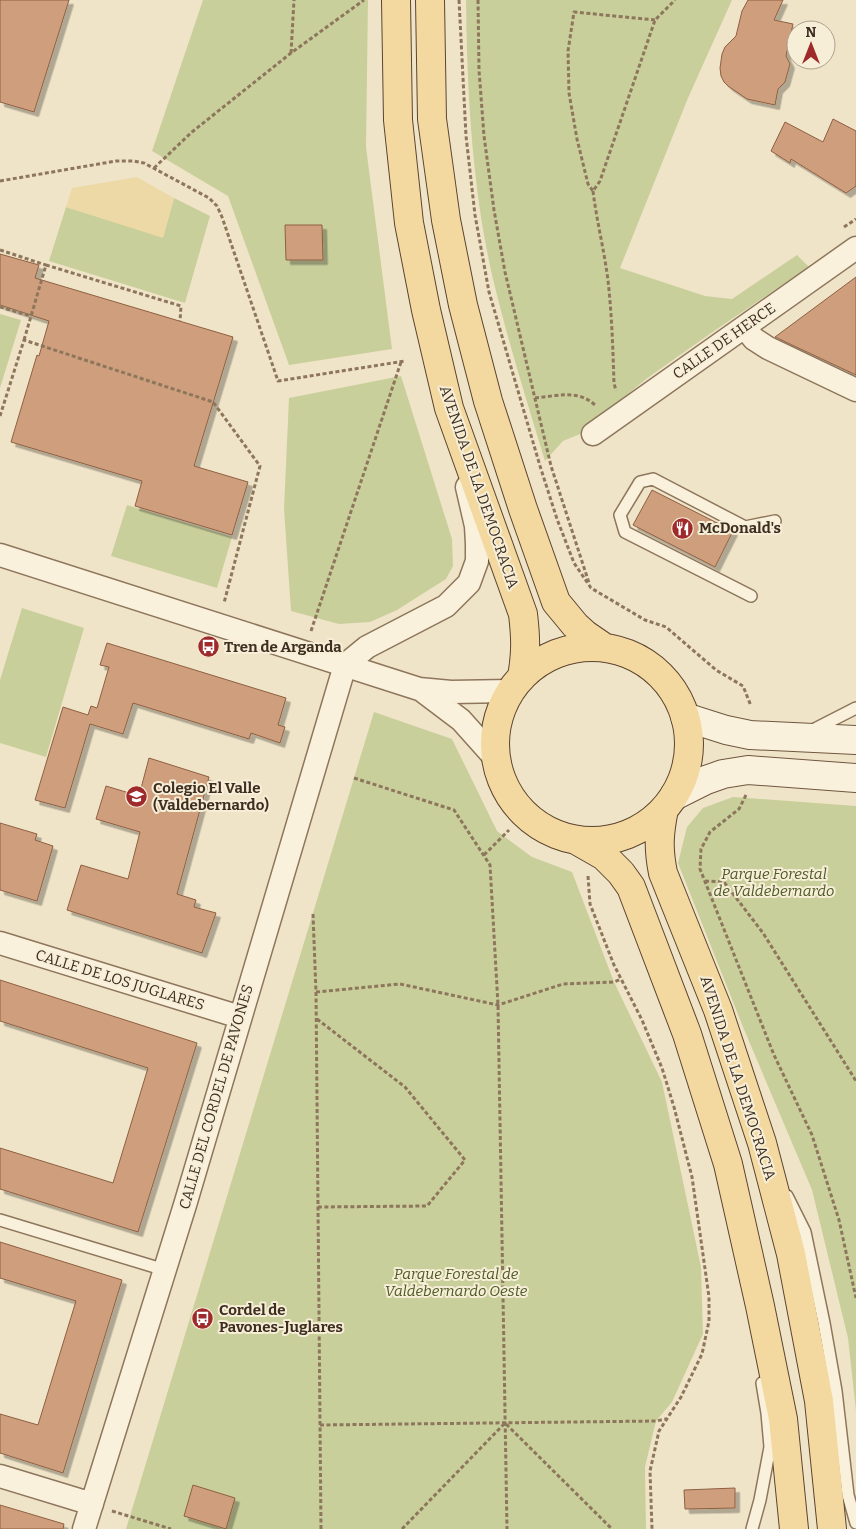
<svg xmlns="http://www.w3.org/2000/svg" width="856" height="1529" font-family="Bitter,serif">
	<defs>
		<filter id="shadow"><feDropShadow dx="4.5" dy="4.5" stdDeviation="0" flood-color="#0004"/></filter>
	</defs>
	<rect width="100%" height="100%" fill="#f0e4c8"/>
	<!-- green -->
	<path fill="#c9cf9b" d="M 203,0 L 368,0 L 366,147 L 392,349 L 289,365 L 228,196 L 152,151 Z
		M 466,0 L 732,0 L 688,98 L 620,268 L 705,296 L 732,299 L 797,255 L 809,267 L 714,331 L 646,379 L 580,434 L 563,441 L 545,461 C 526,399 507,338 492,275 C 472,185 467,92 466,0 Z
		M 174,198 L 210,216 L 185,303 L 49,261 L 66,207 L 163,237 Z
		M 0,314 L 21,320 L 0,388 Z
		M 401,376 L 452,539 L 453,566 L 446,579 L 397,610 L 370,622 L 339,624 L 291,611 L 284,509 L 289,398 Z
		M 127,505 L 232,537 L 217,588 L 111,556 Z
		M 22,608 L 84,628 L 46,757 L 0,743 L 0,680 Z
		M 374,712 L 452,739 L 497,831 L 532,857 L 572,872 L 614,982 L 662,1082 L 701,1267 L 703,1334 L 672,1402 L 656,1421 L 645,1467 L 646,1529 L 126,1529 Z
		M 733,797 L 856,806 L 856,1411 L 848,1338 L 812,1190 L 743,1027 L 678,863 L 687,827 L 703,808 Z"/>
	<!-- sand -->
	<path fill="#ecd9a5" d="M 137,177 L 174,198 L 163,238 L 66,207 L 72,188 Z"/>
	<!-- building -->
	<path fill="#cf9f7d" stroke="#8d5f41" filter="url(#shadow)" d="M 0,0 L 69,0 L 34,112 L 0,102 Z
		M 748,0 L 783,0 L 774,20 L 793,24 L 786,56 L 790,64 L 785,82 L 778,89 L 775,105 L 747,99 L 728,86 L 724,82 L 721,76 L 720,68 L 722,54 L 725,47 L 736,36 L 742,11 Z
		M 833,119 L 856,131 L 856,186 L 846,193 L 791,159 L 790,163 L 771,151 L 785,122 L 823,142 Z
		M 285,225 L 322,225 L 323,260 L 286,260 Z
		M 0,254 L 39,265 L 35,278 L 233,337 L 194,466 L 248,482 L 232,535 L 135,506 L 142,481 L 11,442 L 37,355 L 39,356 L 49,321 L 0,305 Z
		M 856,277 L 856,375 L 775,337 Z
		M 652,490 L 733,531 L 715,567 L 633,525 Z
		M 107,643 L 286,698 L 278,725 L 285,727 L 280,743 L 251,733 L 249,739 L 133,703 L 123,734 L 90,724 L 65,808 L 35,800 L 63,707 L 88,715 L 91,706 L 97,708 L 109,667 L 100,665 Z
		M 149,758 L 209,777 L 177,894 L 196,900 L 194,907 L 216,913 L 202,953 L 67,910 L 81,865 L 128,879 L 140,832 L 96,819 L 106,786 L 139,796 Z
		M 0,823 L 37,834 L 35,840 L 53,846 L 37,901 L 0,890 Z
		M 0,980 L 197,1043 L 138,1232 L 0,1189 L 0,1148 L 113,1183 L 148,1068 L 0,1021 Z
		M 0,1242 L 122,1280 L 63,1473 L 0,1453 L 0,1414 L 38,1425 L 76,1301 L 0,1278 Z
		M 193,1485 L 235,1498 L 226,1529 L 184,1516 Z
		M 735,1488 L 735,1508 L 685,1509 L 684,1490 Z
		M 0,1505 L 64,1524 L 63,1529 L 0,1529 Z"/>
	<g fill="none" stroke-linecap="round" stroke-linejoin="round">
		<defs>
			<path id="lane" d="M 751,596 L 625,532 L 620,515 L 640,482 L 653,479 L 745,527 L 775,521
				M 811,731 L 856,708
				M 787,1196 L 805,1232 L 824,1323 L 836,1391 L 848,1495 L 856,1523
				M 0,1220 L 165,1270
				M 752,1529 L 760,1500 L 770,1447 L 767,1413 L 762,1383"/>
			<path id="street" d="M 744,327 L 754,339 L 768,348 L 856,390
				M 593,434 L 856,248
				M 0,555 L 419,689 L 451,692 L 511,691
				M 345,665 L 367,647 L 446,606 L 469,583 L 477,561 L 477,544 L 476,526 L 467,487
				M 420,689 L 461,720 L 496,759
				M 0,943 L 240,1017
				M 0,1476 L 92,1504
				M 84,1529 L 185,1205 L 345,665"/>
			<path id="secondary" d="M 685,717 L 726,730 L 750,735 L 856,740
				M 674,796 L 706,780 L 723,774 L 748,770 L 856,778"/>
			<path id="primary" d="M 396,0 L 398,120 L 409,223 L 426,310 L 449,408 L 523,614 C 526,639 526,653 522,677
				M 430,0 L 432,119 L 446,220 L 463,305 L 488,401 L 523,509 L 556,602 L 575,625 L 586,635 L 605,648
				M495 744a97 97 0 1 1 194 0a97 97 0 1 1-194 0Z
				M 664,809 C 659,834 658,848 663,873 L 718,1010 L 762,1143 L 791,1254 L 819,1401 L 832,1529
				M 576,840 L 604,856 L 621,873 L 631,887 L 687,1034 L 728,1164 L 760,1306 L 783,1419 L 794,1529"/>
		</defs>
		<!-- lane casing -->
		<use href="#lane" stroke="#8d765c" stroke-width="14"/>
		<!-- street casing -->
		<use href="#street" stroke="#8d765c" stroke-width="25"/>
		<!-- secondary casing -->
		<use href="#secondary" stroke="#6f573f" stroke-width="30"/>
		<!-- primary casing -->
		<use href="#primary" stroke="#5b4430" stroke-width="30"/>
		<!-- path -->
		<path stroke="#8d765c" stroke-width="3" stroke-dasharray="4 2.5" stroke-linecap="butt" d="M 459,0 L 466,136 L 475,215 L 489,292 L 540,466 L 557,519 L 574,563 L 591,588 L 645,620 L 666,627 L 716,670 L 743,686 L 751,706
			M 478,0 L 479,70 L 484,136 L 494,210 L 505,272 L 551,466 L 589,583
			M 655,20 L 574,12 L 568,51 L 569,93 L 577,139 L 588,184 L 593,191 L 600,181 L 655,20 L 675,0
			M 291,53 L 294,0
			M 154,168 L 192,132 L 291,53 L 364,0
			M 0,181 L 116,161 L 134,161 L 144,163 L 209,198 L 217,206 L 222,217 L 278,381 L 405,361
			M 593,191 C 597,224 606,257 609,290 C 612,321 613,352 614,383 L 616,391
			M 844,227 L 856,219
			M 0,250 L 46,265
			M 0,307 L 31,316
			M 24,340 L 46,265 L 181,306 L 180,321
			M 535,398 C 556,396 578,389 595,405
			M 0,416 L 24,340 L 213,402 L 260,466 L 224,603
			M 311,631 L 401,362
			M 354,778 L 454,810 L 490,865 L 498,1005 L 507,1529
			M 746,795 L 739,809 L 710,832 L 701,849 L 700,869 L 774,1055 L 812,1135 L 839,1220 L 856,1298
			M 484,855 L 509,830
			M 588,876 L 590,904 L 614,965 L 642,1020 L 662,1068 L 674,1107 L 692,1177 L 709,1297 L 709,1321 L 702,1354 L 681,1397 L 659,1431 L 650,1471 L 652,1529
			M 705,881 L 724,882 L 763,933 L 856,1081
			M 313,914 L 316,992 L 321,1529
			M 316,992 L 400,984 L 498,1005 L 563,984 L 614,982 L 621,979
			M 317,1019 L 405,1087 L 465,1160 L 427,1206 L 318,1207
			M 320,1425 L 656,1421 L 666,1419
			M 112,1511 L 171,1529
			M 402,1529 L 505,1423 L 612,1529"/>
		<!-- lane -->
		<use href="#lane" stroke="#faf1dc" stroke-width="11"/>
		<!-- street -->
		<use href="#street" stroke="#faf1dc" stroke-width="22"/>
		<!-- secondary -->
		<use href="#secondary" stroke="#faf1dc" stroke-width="28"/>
		<!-- primary -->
		<use href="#primary" stroke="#f3d9a0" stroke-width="28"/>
	</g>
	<!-- icons -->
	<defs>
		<symbol id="restaurant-disc" viewBox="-11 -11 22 22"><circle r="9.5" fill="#9e2a2b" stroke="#f7eed8"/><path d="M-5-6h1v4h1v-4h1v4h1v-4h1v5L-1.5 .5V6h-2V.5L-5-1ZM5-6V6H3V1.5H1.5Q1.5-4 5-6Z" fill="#fff"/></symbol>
		<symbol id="bus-disc" viewBox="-11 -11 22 22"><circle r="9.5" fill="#9e2a2b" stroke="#f7eed8"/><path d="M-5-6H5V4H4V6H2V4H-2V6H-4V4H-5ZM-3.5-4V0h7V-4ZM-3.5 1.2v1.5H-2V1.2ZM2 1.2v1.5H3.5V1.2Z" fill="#fff"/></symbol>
		<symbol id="school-disc" viewBox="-11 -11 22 22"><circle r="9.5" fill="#9e2a2b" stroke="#f7eed8"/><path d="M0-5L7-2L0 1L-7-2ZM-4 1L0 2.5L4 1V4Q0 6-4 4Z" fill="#fff"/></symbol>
	</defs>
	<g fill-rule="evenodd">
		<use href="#restaurant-disc" x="670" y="516" width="25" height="25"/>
		<use href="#bus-disc" x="196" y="634" width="25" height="25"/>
		<use href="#school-disc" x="124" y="784" width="25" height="25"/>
		<use href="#bus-disc" x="190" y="1306" width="25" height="25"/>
	</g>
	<g text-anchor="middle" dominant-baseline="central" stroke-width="4" stroke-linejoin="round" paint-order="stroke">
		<!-- street labels -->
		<g font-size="15" fill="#3d2e20" stroke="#f7eed8">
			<text transform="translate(724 341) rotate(-35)">CALLE DE HERCE</text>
			<text transform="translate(479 487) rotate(71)">AVENIDA DE LA DEMOCRACIA</text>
			<text transform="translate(120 980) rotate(17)">CALLE DE LOS JUGLARES</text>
			<text transform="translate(738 1078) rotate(72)">AVENIDA DE LA DEMOCRACIA</text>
			<text transform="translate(216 1097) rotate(-74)">CALLE DEL CORDEL DE PAVONES</text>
		</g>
		<!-- poi labels -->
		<g font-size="15" font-weight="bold" fill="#3d2e20" stroke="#f7eed8" text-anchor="start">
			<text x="699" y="528">McDonald's</text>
			<text x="224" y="647">Tren de Arganda</text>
			<text x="153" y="788">Colegio El Valle<tspan x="153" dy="17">(Valdebernardo)</tspan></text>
			<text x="219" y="1310">Cordel de<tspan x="219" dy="17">Pavones-Juglares</tspan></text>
		</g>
		<!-- park labels -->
		<g font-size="15" font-style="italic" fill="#4d5a26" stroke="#f7eed8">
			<text x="774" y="874">Parque Forestal<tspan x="774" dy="17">de Valdebernardo</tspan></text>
			<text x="456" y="1274">Parque Forestal de<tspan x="456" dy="17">Valdebernardo Oeste</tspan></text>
		</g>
	</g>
	<!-- north arrow -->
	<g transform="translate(811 45)"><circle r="24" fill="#f7eed8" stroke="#ada18e"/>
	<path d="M0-4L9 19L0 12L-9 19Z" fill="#9e2a2b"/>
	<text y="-8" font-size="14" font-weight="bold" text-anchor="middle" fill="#3d2e20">N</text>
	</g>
</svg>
